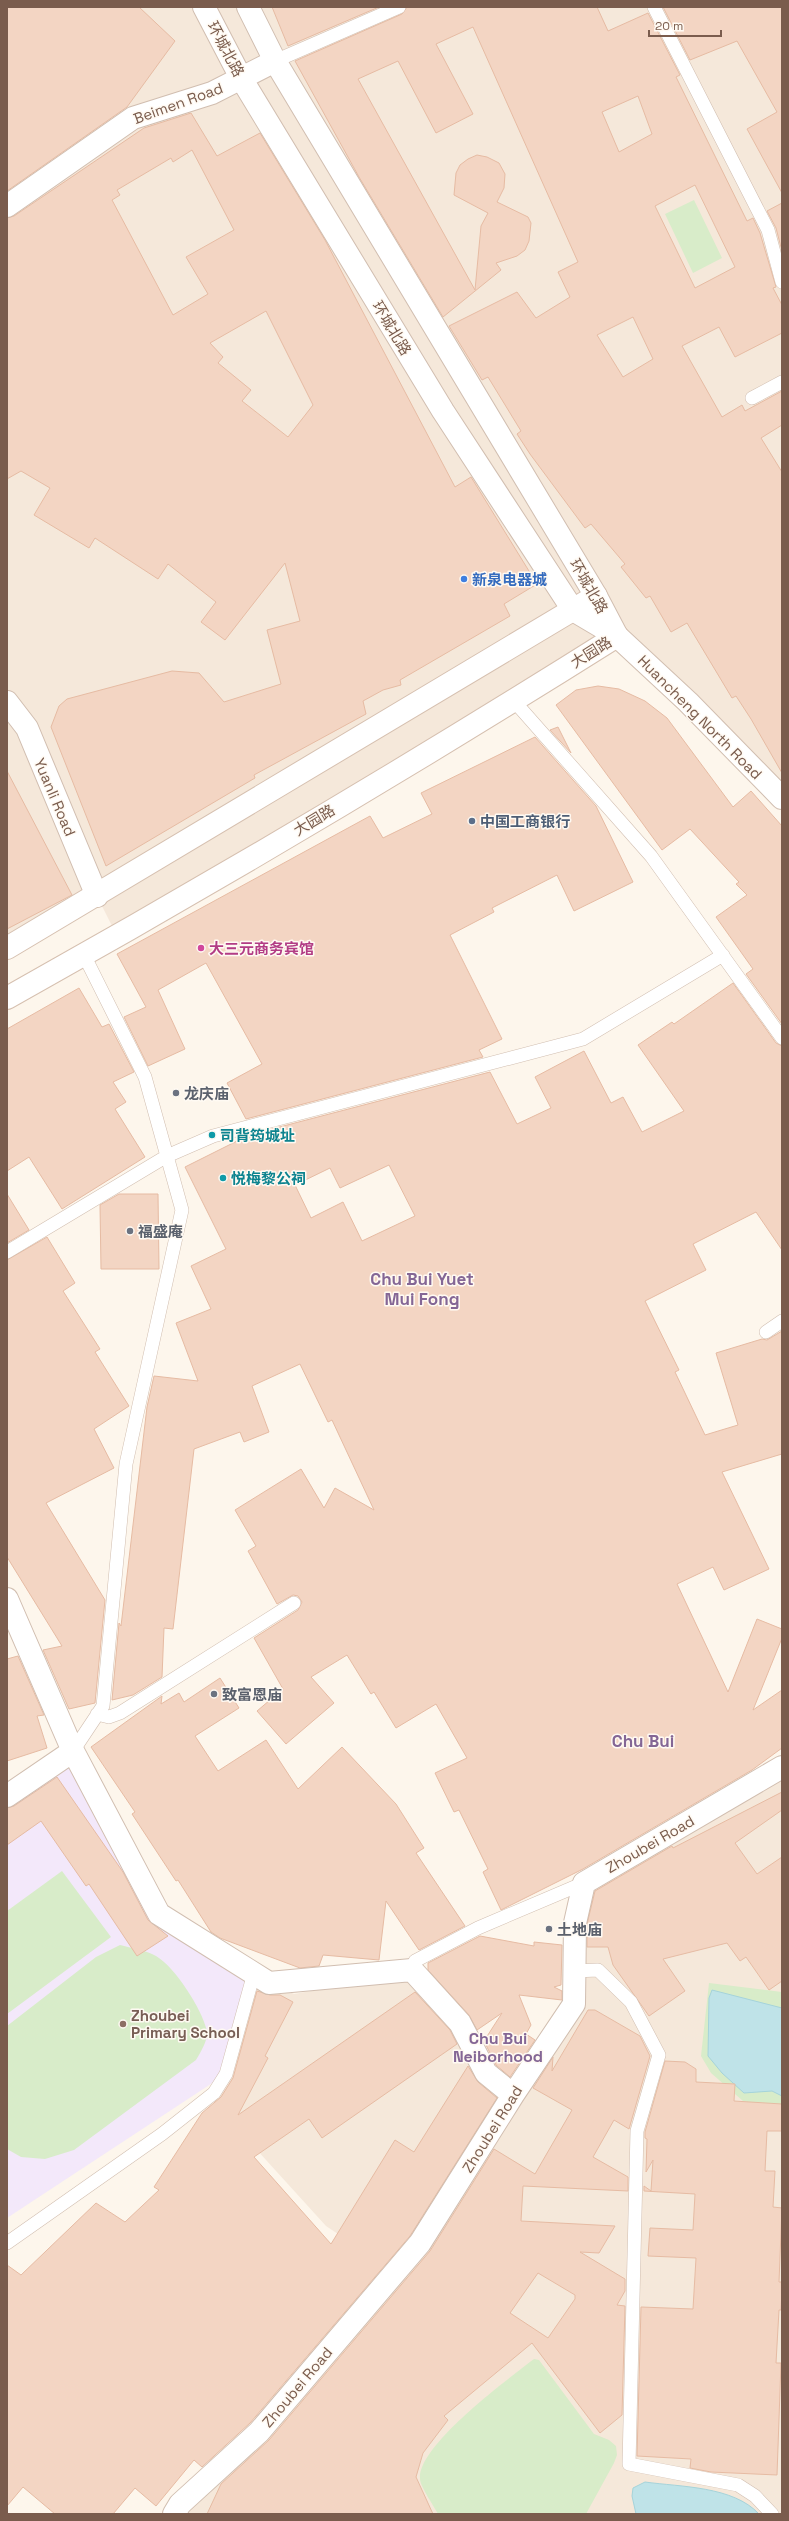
<svg xmlns="http://www.w3.org/2000/svg" width="789" height="2521" font-family="'Space Grotesk','Noto Sans SC',sans-serif">
	<rect width="100%" height="100%" fill="#fdf6ec"/>
	<!-- residential -->
	<path fill="#f5e8da" d="M 7,7 L 782,7 L 782,798 L 617,636 L 117,936 L 97,896 L 7,948 Z
		M 782,1767 L 782,2514 L 174,2514 L 420,2243 L 574,2004 L 584,1883 Z
		M 254,1973 L 294,1994 L 412,1973 L 508,2097 L 380,2262 L 326,2226 L 208,2096 L 226,2074 Z"/>
	<!-- education -->
	<path fill="#f3e8fa" d="M 73,1751 L 159,1914 L 254,1973 L 226,2074 L 7,2218 L 7,1796 Z"/>
	<!-- green -->
	<path fill="#d8ecc9" d="M 694,200 L 722,258 L 693,273 L 665,214 Z
		M 62,1871 L 111,1937 L 7,2014 L 7,1911 Z
		M 120,1945 C 131,1948 146,1950 156,1956 C 175,1967 202,2009 207,2031 C 208,2040 201,2052 196,2060 L 74,2150 L 45,2159 L 21,2157 L 7,2149 L 7,2026 L 96,1957 Z
		M 709,1983 L 782,1992 L 782,2112 L 743,2101 L 711,2073 L 701,2056 Z
		M 534,2359 L 539,2360 L 594,2434 L 609,2440 L 616,2446 L 617,2455 L 614,2463 L 586,2514 L 438,2514 C 434,2506 420,2486 420,2479 C 417,2446 508,2379 534,2359 Z"/>
	<!-- water -->
	<path fill="#bfe3e8" stroke="#a5d3da" d="M 712,1990 L 782,2008 L 782,2096 L 772,2091 L 744,2093 L 722,2073 L 708,2056 L 709,1998 Z
		M 645,2482 C 681,2487 733,2486 759,2514 L 636,2514 L 632,2496 L 633,2488 Z"/>
	<!-- building -->
	<path fill="#f3d5c3" stroke="#e6bba3" fill-rule="evenodd" d="M 7,7 L 139,7 L 175,41 L 127,107 L 7,191 Z
		M 272,7 L 379,7 L 288,46 Z
		M 407,7 L 597,7 L 608,31 L 648,13 L 680,75 L 676,77 L 747,221 L 753,218 L 760,233 L 776,287 L 773,288 L 782,305 L 782,333 L 735,357 L 719,327 L 682,346 L 722,417 L 742,405 L 745,411 L 782,391 L 782,425 L 761,438 L 782,472 L 782,773 L 751,719 L 736,696 L 732,698 L 687,623 L 671,632 L 650,596 L 646,598 L 621,567 L 625,564 L 591,524 L 585,528 L 530,454 L 517,434 L 521,431 L 488,377 L 482,380 L 449,326 L 517,292 L 536,318 L 570,297 L 558,272 L 578,262 L 473,27 L 436,44 L 473,114 L 436,133 L 398,61 L 358,79 L 475,290 L 481,226 L 488,213 L 454,195 L 456,173 L 460,165 L 468,159 L 477,155 L 487,157 L 499,163 L 505,174 L 504,188 L 497,202 L 528,217 L 531,223 L 529,241 L 525,250 L 517,256 L 496,263 L 501,270 L 443,317 L 359,177 L 295,61 L 402,14 ZM 638,96 L 652,134 L 619,152 L 602,112 ZM 695,185 L 735,267 L 695,288 L 655,206 ZM 633,317 L 653,359 L 623,377 L 597,335 Z
		M 663,7 L 782,7 L 782,193 L 747,129 L 777,112 L 737,41 L 690,60 Z
		M 191,113 L 217,156 L 260,133 L 325,240 L 455,487 L 471,477 L 537,584 L 504,604 L 510,616 L 400,680 L 401,685 L 383,690 L 363,701 L 366,714 L 254,775 L 255,778 L 106,866 L 51,727 L 59,706 L 67,699 L 172,671 L 199,673 L 224,702 L 281,684 L 267,630 L 300,621 L 285,563 L 225,640 L 201,622 L 216,602 L 168,564 L 158,579 L 95,538 L 89,548 L 34,515 L 50,488 L 21,471 L 7,479 L 7,218 L 14,216 L 144,128 ZM 192,150 L 234,230 L 186,257 L 208,294 L 173,315 L 112,200 L 120,195 L 117,190 L 171,158 L 173,162 ZM 266,311 L 313,405 L 288,437 L 242,401 L 251,390 L 218,363 L 223,357 L 210,343 Z
		M 782,203 L 782,251 L 776,228 L 767,211 Z
		M 598,686 L 619,689 L 645,701 L 667,718 L 733,807 L 751,791 L 782,826 L 782,1024 L 746,974 L 753,969 L 716,917 L 747,895 L 736,884 L 739,882 L 690,829 L 662,850 L 556,705 L 576,690 Z
		M 558,727 L 571,753 L 550,730 Z
		M 535,737 L 596,806 L 633,882 L 574,911 L 557,875 L 492,908 L 494,912 L 450,935 L 502,1039 L 479,1050 L 483,1057 L 246,1119 L 227,1083 L 262,1064 L 206,963 L 158,990 L 185,1049 L 148,1066 L 124,1017 L 146,1007 L 117,954 L 370,816 L 383,838 L 432,814 L 421,793 Z
		M 7,771 L 72,895 L 7,929 Z
		M 733,983 L 776,1043 L 782,1046 L 782,1250 L 756,1212 L 693,1244 L 706,1270 L 645,1301 L 679,1370 L 675,1372 L 705,1435 L 738,1425 L 716,1353 L 762,1339 L 767,1340 L 782,1331 L 782,1454 L 722,1472 L 769,1569 L 724,1590 L 713,1567 L 677,1584 L 728,1692 L 757,1619 L 782,1629 L 782,1638 L 753,1710 L 782,1690 L 782,1748 L 752,1770 L 583,1869 L 501,1910 L 483,1872 L 488,1869 L 459,1810 L 454,1812 L 435,1773 L 467,1758 L 436,1704 L 396,1728 L 374,1692 L 371,1694 L 347,1655 L 311,1677 L 334,1703 L 286,1744 L 257,1711 L 283,1689 L 254,1638 L 298,1610 L 302,1602 L 298,1596 L 293,1595 L 277,1604 L 248,1551 L 256,1546 L 235,1510 L 301,1469 L 324,1508 L 335,1488 L 374,1510 L 332,1420 L 328,1422 L 300,1364 L 252,1386 L 269,1432 L 244,1442 L 240,1432 L 194,1449 L 173,1629 L 164,1628 L 162,1677 L 133,1695 L 112,1700 L 119,1623 L 121,1626 L 147,1407 L 154,1376 L 198,1381 L 176,1323 L 211,1309 L 191,1266 L 226,1249 L 185,1167 L 249,1135 L 490,1072 L 517,1124 L 551,1108 L 535,1077 L 584,1051 L 611,1103 L 623,1097 L 642,1132 L 684,1111 L 638,1045 L 672,1022 L 674,1024 ZM 389,1165 L 415,1216 L 362,1241 L 343,1202 L 311,1218 L 295,1185 L 330,1168 L 340,1188 Z
		M 79,988 L 102,1027 L 109,1024 L 134,1072 L 113,1082 L 126,1102 L 115,1109 L 145,1157 L 62,1209 L 29,1157 L 7,1171 L 7,1029 Z
		M 7,1194 L 29,1230 L 7,1243 Z
		M 119,1194 L 158,1194 L 159,1269 L 101,1269 L 100,1205 Z
		M 47,1237 L 75,1283 L 63,1291 L 100,1349 L 95,1352 L 129,1406 L 94,1429 L 114,1468 L 46,1503 L 105,1600 L 95,1703 L 69,1709 L 43,1650 L 62,1646 L 7,1557 L 7,1260 Z
		M 18,1656 L 44,1715 L 37,1716 L 47,1748 L 7,1761 L 7,1659 Z
		M 220,1678 L 239,1708 L 195,1736 L 218,1771 L 266,1740 L 298,1789 L 342,1747 L 396,1804 L 424,1848 L 416,1853 L 465,1926 L 419,1950 L 386,1901 L 379,1960 L 323,1955 L 319,1966 L 300,1968 L 220,1938 L 211,1932 L 178,1880 L 176,1881 L 132,1814 L 135,1812 L 91,1747 L 162,1696 L 161,1704 L 179,1693 L 184,1702 Z
		M 57,1777 L 123,1872 L 148,1920 L 168,1936 L 137,1956 L 89,1884 L 86,1886 L 41,1821 L 7,1845 L 7,1808 L 14,1806 Z
		M 782,1792 L 782,1810 L 735,1843 L 757,1874 L 782,1857 L 782,1981 L 769,1990 L 746,1957 L 740,1961 L 727,1943 L 663,1959 L 685,1991 L 649,2016 L 613,1965 L 608,1947 L 587,1947 L 587,1924 L 595,1891 L 672,1846 L 673,1848 Z
		M 480,1936 L 534,1946 L 534,1942 L 562,1945 L 561,1985 L 554,1987 L 562,1991 L 562,2000 L 519,1995 L 531,2025 L 526,2034 L 535,2040 L 510,2077 L 496,2065 L 484,2041 L 502,2013 L 477,2030 L 469,2015 L 428,1970 L 428,1963 Z
		M 257,1991 L 270,1995 L 280,1995 L 293,2002 L 265,2056 L 268,2058 L 238,2115 L 415,1992 L 450,2030 L 457,2044 L 322,2138 L 309,2119 L 254,2157 L 331,2244 L 395,2140 L 414,2152 L 468,2066 L 478,2082 L 497,2098 L 410,2236 L 250,2423 L 202,2467 L 194,2460 L 156,2506 L 135,2488 L 113,2514 L 55,2514 L 23,2487 L 7,2506 L 7,2265 L 21,2275 L 96,2203 L 125,2222 L 159,2190 L 154,2187 L 202,2113 L 221,2097 L 233,2078 Z
		M 588,2010 L 595,2010 L 640,2036 L 650,2056 L 629,2129 L 614,2120 L 593,2157 L 628,2177 L 628,2191 L 523,2186 L 521,2221 L 615,2226 L 599,2253 L 580,2252 L 625,2279 L 625,2291 L 617,2305 L 625,2306 L 622,2415 L 600,2433 L 532,2343 L 444,2416 L 448,2420 L 423,2453 L 416,2477 L 433,2514 L 207,2514 L 221,2484 L 269,2440 L 430,2251 L 494,2149 L 535,2174 L 572,2110 L 533,2088 L 553,2057 L 552,2071 ZM 538,2273 L 575,2295 L 575,2299 L 548,2338 L 510,2313 Z
		M 665,2061 L 685,2062 L 696,2069 L 696,2082 L 735,2084 L 734,2101 L 782,2104 L 782,2131 L 767,2131 L 765,2171 L 775,2171 L 773,2207 L 782,2208 L 779,2282 L 782,2282 L 782,2291 L 781,2310 L 779,2310 L 776,2363 L 781,2363 L 777,2475 L 711,2472 L 690,2468 L 691,2459 L 637,2456 L 641,2307 L 693,2309 L 696,2258 L 648,2256 L 650,2228 L 693,2230 L 695,2194 L 644,2191 L 644,2186 L 651,2191 L 653,2160 L 646,2172 L 647,2139 L 645,2138 L 645,2132 Z"/>
	<g fill="none" stroke-linecap="round" stroke-linejoin="round">
		<defs>
			<path id="service" d="M 654,7 L 768,230 L 782,282
				M 275,61 L 399,7
				M 752,398 L 782,382
				M 514,701 L 651,856 L 782,1038
				M 7,1252 L 167,1156 L 213,1136 L 583,1039 L 723,955
				M 766,1332 L 782,1321
				M 97,1714 L 109,1717 L 120,1713 L 294,1603
				M 73,1751 L 103,1706 L 126,1464 L 182,1210 L 145,1077 L 84,955
				M 412,1970 L 415,1961 L 478,1928 L 584,1883
				M 574,1971 L 598,1970 L 631,2002 L 659,2055 L 637,2131 L 629,2464 L 738,2485 L 755,2496 L 772,2514
				M 7,2243 L 162,2134 L 214,2093 L 226,2074 L 254,1973"/>
			<path id="minor" d="M 7,206 L 133,118 L 212,93 L 275,61
				M 617,636 L 688,702 L 782,798
				M 7,702 L 27,728 L 97,896
				M 7,1599 L 73,1751
				M 7,1796 L 73,1751 L 159,1914 L 269,1983 L 412,1970 L 460,2023 L 486,2073 L 513,2095
				M 174,2514 L 180,2504 L 259,2432 L 420,2243 L 513,2095 L 574,2004 L 575,1923 L 584,1883 L 782,1767"/>
			<path id="tertiary" d="M 204,7 L 241,78 L 443,411 L 573,610 L 617,636
				M 248,7 L 275,61 L 596,596 L 617,636"/>
			<path id="secondary" d="M 7,948 L 596,596
				M 7,998 C 213,883 417,762 617,636"/>
		</defs>
		<!-- service casing -->
		<use href="#service" stroke="#d1beb0" stroke-width="14"/>
		<!-- minor casing -->
		<use href="#minor" stroke="#d1beb0" stroke-width="24"/>
		<!-- tertiary casing -->
		<use href="#tertiary" stroke="#d1beb0" stroke-width="24"/>
		<!-- secondary casing -->
		<use href="#secondary" stroke="#d6c0b0" stroke-width="24"/>
		<!-- service -->
		<use href="#service" stroke="#fff" stroke-width="13"/>
		<!-- minor -->
		<use href="#minor" stroke="#fff" stroke-width="22"/>
		<!-- tertiary -->
		<use href="#tertiary" stroke="#fff" stroke-width="22"/>
		<!-- secondary -->
		<use href="#secondary" stroke="#fff" stroke-width="22"/>
	</g>
	<!-- markers -->
	<circle fill="#3f7fe0" stroke="#fffaf3" stroke-width="1.5" cx="464" cy="579" r="4"/>
	<circle fill="#5c6f8a" stroke="#fffaf3" stroke-width="1.5" cx="472" cy="821" r="4"/>
	<circle fill="#d1479c" stroke="#fffaf3" stroke-width="1.5" cx="201" cy="948" r="4"/>
	<g fill="#6b7280" stroke="#fffaf3" stroke-width="1.5">
		<circle cx="176" cy="1093" r="4"/>
		<circle cx="130" cy="1231" r="4"/>
		<circle cx="214" cy="1694" r="4"/>
		<circle cx="549" cy="1929" r="4"/>
	</g>
	<g fill="#0f9aa8" stroke="#fffaf3" stroke-width="1.5">
		<circle cx="212" cy="1135" r="4"/>
		<circle cx="223" cy="1178" r="4"/>
	</g>
	<circle fill="#8d6e63" stroke="#fffaf3" stroke-width="1.5" cx="123" cy="2024" r="4"/>
	<g text-anchor="middle" dominant-baseline="central" stroke-width="3" stroke-linejoin="round" paint-order="stroke">
		<!-- street labels -->
		<g font-size="15" fill="#7a5c4d" stroke="#fffaf3">
			<text transform="translate(226 49) rotate(62)">环城北路</text>
			<text transform="translate(178 103) rotate(-20)">Beimen Road</text>
			<text transform="translate(392 328) rotate(59)">环城北路</text>
			<text transform="translate(589 586) rotate(60)">环城北路</text>
			<text transform="translate(591 652) rotate(-32)">大园路</text>
			<text transform="translate(700 717) rotate(45)">Huancheng North Road</text>
			<text transform="translate(55 797) rotate(67)">Yuanli Road</text>
			<text transform="translate(314 820) rotate(-31)">大园路</text>
			<text transform="translate(650 1844) rotate(-30)">Zhoubei Road</text>
			<text transform="translate(492 2129) rotate(-58)">Zhoubei Road</text>
			<text transform="translate(297 2387) rotate(-50)">Zhoubei Road</text>
		</g>
		<!-- shop labels -->
		<g font-size="15" font-weight="bold" fill="#366cbe" stroke="#fffaf3" text-anchor="start">
			<text x="472" y="579">新泉电器城</text>
		</g>
		<!-- service labels -->
		<g font-size="15" font-weight="bold" fill="#4e5e75" stroke="#fffaf3" text-anchor="start">
			<text x="480" y="821">中国工商银行</text>
		</g>
		<!-- hotel labels -->
		<g font-size="15" font-weight="bold" fill="#b23c85" stroke="#fffaf3" text-anchor="start">
			<text x="209" y="948">大三元商务宾馆</text>
		</g>
		<!-- worship labels -->
		<g font-size="15" font-weight="bold" fill="#5b616d" stroke="#fffaf3" text-anchor="start">
			<text x="184" y="1093">龙庆庙</text>
			<text x="138" y="1231">福盛庵</text>
			<text x="222" y="1694">致富恩庙</text>
			<text x="557" y="1929">土地庙</text>
		</g>
		<!-- culture labels -->
		<g font-size="15" font-weight="bold" fill="#0d838f" stroke="#fffaf3" text-anchor="start">
			<text x="220" y="1135">司背筠城址</text>
			<text x="231" y="1178">悦梅黎公祠</text>
		</g>
		<!-- education labels -->
		<g font-size="15" font-weight="bold" fill="#785e54" stroke="#fffaf3" text-anchor="start">
			<text x="131" y="2015">Zhoubei<tspan x="131" dy="17">Primary School</tspan></text>
		</g>
		<!-- neighbourhood labels -->
		<g font-size="16" font-weight="bold" fill="#846695" stroke="#fffaf3">
			<text x="498" y="2038">Chu Bui<tspan x="498" dy="18">Neiborhood</tspan></text>
		</g>
		<!-- quarter labels -->
		<g font-size="17" font-weight="bold" fill="#846695" stroke="#fffaf3">
			<text x="422" y="1279">Chu Bui Yuet<tspan x="422" dy="20">Mui Fong</tspan></text>
			<text x="643" y="1741">Chu Bui</text>
		</g>
	</g>
	<!-- border -->
	<rect width="789" height="2521" fill="none" stroke="#7a5c4d" stroke-width="16"/>
	<!-- scale -->
	<path d="M649 30v6h72v-6" fill="none" stroke="#7a5c4d" stroke-width="2"/>
	<text x="655" y="30" font-size="12" fill="#7a5c4d" stroke="#fffaf3" stroke-width="3" paint-order="stroke">20 m</text>
</svg>
